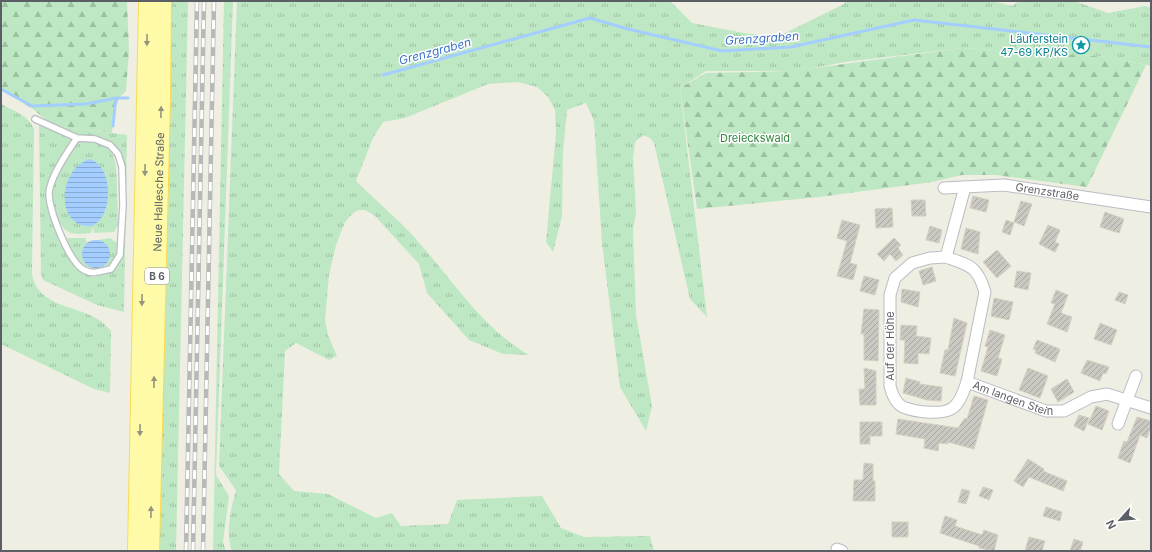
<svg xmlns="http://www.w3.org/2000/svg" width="1152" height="552" font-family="Inter,sans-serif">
	<defs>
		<pattern id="grass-tufts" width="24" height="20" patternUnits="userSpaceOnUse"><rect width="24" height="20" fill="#bee8c3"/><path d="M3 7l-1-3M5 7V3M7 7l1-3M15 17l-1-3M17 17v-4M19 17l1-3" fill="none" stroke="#9dbfa2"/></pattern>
		<pattern id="forest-firs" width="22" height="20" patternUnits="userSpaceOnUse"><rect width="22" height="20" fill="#bee8c3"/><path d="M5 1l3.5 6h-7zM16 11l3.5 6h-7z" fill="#9dbfa2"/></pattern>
		<pattern id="water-rules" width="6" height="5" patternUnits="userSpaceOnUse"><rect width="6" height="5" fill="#a3ceff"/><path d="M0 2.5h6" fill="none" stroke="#88aad2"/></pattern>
		<pattern id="building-hatch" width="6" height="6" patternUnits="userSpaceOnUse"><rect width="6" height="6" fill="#cac8c0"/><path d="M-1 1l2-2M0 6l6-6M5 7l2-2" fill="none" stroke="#a7a6a0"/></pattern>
	</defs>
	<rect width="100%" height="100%" fill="#efeee3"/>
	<!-- grass -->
	<path fill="url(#grass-tufts)" fill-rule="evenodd" d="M 166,1 L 188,1 L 176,551 L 156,551 Z
		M 224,1 L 233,1 L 216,475 L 229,496 L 223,542 L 226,551 L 213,551 Z
		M 237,1 L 670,1 L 692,23 L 744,33 L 777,37 L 844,4 L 845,1 L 992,1 L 1012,6 L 1019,1 L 1074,1 L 1108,13 L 1145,6 L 1151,8 L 1151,66 L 1108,57 L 962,48 L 845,62 L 796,71 L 706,71 L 680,88 L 707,317 L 690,299 L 654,143 L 650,138 L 643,135 L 635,142 L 633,158 L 636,212 L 633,230 L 636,315 L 652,406 L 646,431 L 620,387 L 602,243 L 594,121 L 586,103 L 567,110 L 563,153 L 562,216 L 553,252 L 546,242 L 556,133 L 555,110 L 548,97 L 537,87 L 518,82 L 488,84 L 405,118 L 383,122 L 373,138 L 356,181 C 375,200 397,218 415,238 C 451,278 482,328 529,355 L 503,354 L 469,340 L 427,293 L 419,264 L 374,215 L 365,210 L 359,210 L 353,213 L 345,222 L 336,245 L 329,275 L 325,320 L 328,335 L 337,356 L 329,360 L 296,343 L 285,351 L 279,474 L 294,491 L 328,494 L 376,518 L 392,513 L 401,526 L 448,524 L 457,500 L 542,496 L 561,528 L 584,537 L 650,536 L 654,551 L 232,551 C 225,532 231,509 236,490 L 219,466 Z
		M 1,104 C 14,111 28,115 34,129 L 32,274 C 37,308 80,305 102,322 C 105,324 108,328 111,331 L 110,393 L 94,389 L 1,344 Z
		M 46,120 L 63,127 L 127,135 L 124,312 L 97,305 L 43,280 L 41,274 L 39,124 L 73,138 L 49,185 C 55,211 61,273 94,277 C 107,273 117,267 122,255 C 128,242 124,169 121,153 L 112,143 L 77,134 L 45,121 Z
		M 78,141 C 113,143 116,151 117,184 C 117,198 118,212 118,225 L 114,232 L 94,233 L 93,227 L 91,233 C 84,234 73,235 67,231 C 58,226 51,201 52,191 C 55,173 69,156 78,141 Z
		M 67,238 L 86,238 L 86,242 L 110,238 L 117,243 C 118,258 111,274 93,270 C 89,269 84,268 81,266 C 73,259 70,248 67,238 ZM 93,241 L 102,242 L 108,261 C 97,274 79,264 83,249 Z"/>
	<!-- forest -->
	<path fill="url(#forest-firs)" d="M 1,1 L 127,1 L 129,50 L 126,91 C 112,103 114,115 112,133 L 63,127 L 46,120 L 33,109 L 1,90 Z
		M 962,48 L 1108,57 L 1146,65 L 1087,187 L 996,175 L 962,175 L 932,182 L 819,197 L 697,209 L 680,88 L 706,73 L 792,71 Z"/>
	<!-- water -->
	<path fill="url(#water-rules)" d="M 90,159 C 118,169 111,229 86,226 C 56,223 58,169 90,159 Z
		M82 254a14 14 0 1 1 28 0a14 14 0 1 1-28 0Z"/>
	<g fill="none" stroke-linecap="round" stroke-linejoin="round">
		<!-- stream -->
		<path stroke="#a3ceff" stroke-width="3" d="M 383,75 L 590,18 L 628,29 L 722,51 L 791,47 L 914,20 L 1151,47
			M 1,89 L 32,106 L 86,104 L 117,98 L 128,98
			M 113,126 L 115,106 L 117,98"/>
	</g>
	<!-- building -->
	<path fill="url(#building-hatch)" stroke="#d4d0c1" d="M 973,196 L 989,200 L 986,212 L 970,208 Z
		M 911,200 L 925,200 L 926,216 L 912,216 Z
		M 1021,201 L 1032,204 L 1024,226 L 1014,222 Z
		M 892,208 L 893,227 L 876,228 L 875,209 Z
		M 1105,212 L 1124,219 L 1119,233 L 1100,227 Z
		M 842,220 L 860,225 L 850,263 L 857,265 L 853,280 L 837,276 L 847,241 L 837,238 Z
		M 1006,220 L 1014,223 L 1010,235 L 1002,232 Z
		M 1048,225 L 1060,230 L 1055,242 L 1059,244 L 1055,252 L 1039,244 Z
		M 930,226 L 942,230 L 939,243 L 926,240 Z
		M 966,228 L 980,232 L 978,254 L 961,249 Z
		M 894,238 L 901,245 L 898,248 L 903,255 L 896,261 L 890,254 L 884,261 L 877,254 Z
		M 997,250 L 1011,266 L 997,278 L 983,262 Z
		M 932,267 L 936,281 L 923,285 L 919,271 Z
		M 1017,271 L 1031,273 L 1028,290 L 1014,287 Z
		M 864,276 L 879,280 L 875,295 L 860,291 Z
		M 902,289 L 920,292 L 918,307 L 901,302 Z
		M 1056,290 L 1068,295 L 1061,313 L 1072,317 L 1067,332 L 1047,324 L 1055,304 L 1051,303 Z
		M 1119,292 L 1128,295 L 1125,304 L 1115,300 Z
		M 994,298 L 1013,302 L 1009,320 L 991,316 Z
		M 864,309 L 879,310 L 878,361 L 864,360 L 864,334 L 861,334 Z
		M 954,318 L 967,323 L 955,376 L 940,373 L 945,350 L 948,350 Z
		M 1100,323 L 1117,330 L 1111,345 L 1094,339 Z
		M 901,325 L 917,326 L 916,336 L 931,338 L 929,354 L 918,353 L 918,364 L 904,363 L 905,340 L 900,340 Z
		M 990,330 L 1005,335 L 998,358 L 1002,359 L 997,376 L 981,371 L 988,347 L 985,346 Z
		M 1037,340 L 1060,349 L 1055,362 L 1035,353 L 1036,350 L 1033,349 Z
		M 1087,360 L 1109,367 L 1106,374 L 1103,373 L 1100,381 L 1081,373 Z
		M 864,368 L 876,371 L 876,405 L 860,405 L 859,389 L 865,389 Z
		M 1028,368 L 1048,376 L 1040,398 L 1019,390 Z
		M 906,378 L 920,382 L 919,384 L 942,387 L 941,401 L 927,400 L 903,393 Z
		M 1067,379 L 1074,392 L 1058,402 L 1051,389 Z
		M 974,396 L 988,400 L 974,449 L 948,442 L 948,444 L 939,443 L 938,451 L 924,448 L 925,439 L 896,434 L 898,419 L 958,428 L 965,418 L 967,419 Z
		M 1096,406 L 1109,411 L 1102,430 L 1088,424 Z
		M 1079,415 L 1089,418 L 1084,431 L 1074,426 Z
		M 1137,417 L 1151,421 L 1151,426 L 1147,438 L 1140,435 L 1130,463 L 1118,458 L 1124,441 L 1127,442 Z
		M 860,422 L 882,422 L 882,436 L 870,436 L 870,444 L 860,444 Z
		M 1028,459 L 1044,469 L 1043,471 L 1067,481 L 1063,491 L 1029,477 L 1023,487 L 1014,481 Z
		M 864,463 L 873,464 L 873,481 L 875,481 L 875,501 L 853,501 L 854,480 L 863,480 Z
		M 983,487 L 993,490 L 989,500 L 979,496 Z
		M 962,489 L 970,491 L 966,504 L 958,502 Z
		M 1046,507 L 1062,512 L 1060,521 L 1043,516 Z
		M 945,516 L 957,520 L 955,526 L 982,535 L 984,530 L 998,535 L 994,551 L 979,548 L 979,546 L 940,533 Z
		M 892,522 L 908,522 L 908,537 L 892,537 Z
		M 1029,537 L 1045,541 L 1042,551 L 1025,551 Z
		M 1074,539 L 1083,542 L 1080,551 L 1070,551 Z"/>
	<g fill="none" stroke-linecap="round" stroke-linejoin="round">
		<defs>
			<path id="service" d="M 35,119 L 77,138 L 95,139 L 110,145 L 118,154 L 122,167 L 123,205 L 120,255 L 111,269 C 101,271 93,275 84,270 C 68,261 49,210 49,193 C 50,177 68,151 77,138"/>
			<g id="minor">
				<path id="s1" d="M 944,188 L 1004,185 L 1151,207"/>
				<path d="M 946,257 C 971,266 977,266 985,292 L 967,382 C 964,390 961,401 954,407 C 944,416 915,412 903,407 C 895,403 892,394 890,386 L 890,295 L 895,278 L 912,263 L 930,258 L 946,257 L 965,187"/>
				<path id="s2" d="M 967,382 L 1046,411 L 1064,411 L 1091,397 L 1107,394 L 1151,408"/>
				<path d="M 1118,424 L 1136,376"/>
				<path d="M 837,549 L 842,551"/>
			</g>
			<g id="primary">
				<path d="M 137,551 L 148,1"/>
				<path id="s3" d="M 150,551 L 161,99 L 162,1"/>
			</g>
		</defs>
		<!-- service casing -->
		<use href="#service" stroke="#bbbdc3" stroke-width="8"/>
		<!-- minor casing -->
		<use href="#minor" stroke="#bbbdc3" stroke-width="13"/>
		<!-- primary casing -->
		<use href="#primary" stroke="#f9db53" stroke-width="20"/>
		<!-- service -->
		<use href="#service" stroke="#fff" stroke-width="5.5"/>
		<!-- minor -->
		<use href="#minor" stroke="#fff" stroke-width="11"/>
		<!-- primary -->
		<use href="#primary" stroke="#fffaa8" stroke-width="18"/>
		<defs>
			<path id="rail" d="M 186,551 L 197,1
				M 193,551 L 204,1
				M 203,551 L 214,1"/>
		</defs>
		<!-- rail casing -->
		<use href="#rail" stroke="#b7b8b8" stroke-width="4.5"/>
		<!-- rail -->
		<use href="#rail" stroke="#fff" stroke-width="3" stroke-dasharray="9" stroke-linecap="butt"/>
	</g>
	<!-- one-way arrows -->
	<defs><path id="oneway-solid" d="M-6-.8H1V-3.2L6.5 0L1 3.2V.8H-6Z"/></defs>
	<g fill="#94957c">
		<use href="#oneway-solid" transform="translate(147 40) rotate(91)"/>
		<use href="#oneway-solid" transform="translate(161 112) rotate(-89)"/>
		<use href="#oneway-solid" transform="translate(145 170) rotate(91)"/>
		<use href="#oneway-solid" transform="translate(142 300) rotate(91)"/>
		<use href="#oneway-solid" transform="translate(154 382) rotate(-89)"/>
		<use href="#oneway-solid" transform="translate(140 430) rotate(91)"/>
		<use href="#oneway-solid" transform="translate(151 512) rotate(-89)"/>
	</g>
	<!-- icons -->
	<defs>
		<symbol id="sight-ring" viewBox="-11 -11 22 22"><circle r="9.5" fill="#fff" stroke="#0f9aa8" stroke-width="1.5"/><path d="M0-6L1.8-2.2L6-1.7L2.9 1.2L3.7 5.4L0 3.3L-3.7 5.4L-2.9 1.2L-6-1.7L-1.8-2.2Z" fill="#0f9aa8"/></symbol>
	</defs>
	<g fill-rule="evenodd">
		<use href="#sight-ring" x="1071" y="35" width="20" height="20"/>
	</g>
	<g text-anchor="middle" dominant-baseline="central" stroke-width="3" stroke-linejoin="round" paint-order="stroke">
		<!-- shield labels -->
		<rect fill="#fff" stroke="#8c8f93" stroke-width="1" x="145" y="268" width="24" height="16" rx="3"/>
		<g font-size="10" font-weight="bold" fill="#5b5f65">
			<text x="157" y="276">B 6</text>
		</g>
		<!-- culture labels -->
		<g font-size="11" fill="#0d838f" stroke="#fff" text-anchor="end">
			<text x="1068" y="39">Läuferstein<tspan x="1068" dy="13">47-69 KP/KS</tspan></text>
		</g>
		<!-- park labels -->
		<g font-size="11" fill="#30873d" stroke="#fff">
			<text x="755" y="138">Dreieckswald</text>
		</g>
		<!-- street labels -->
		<g font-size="11" fill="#5b5f65" stroke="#fff">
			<text stroke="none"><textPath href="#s3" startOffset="359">Neue Hallesche Straße</textPath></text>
			<text stroke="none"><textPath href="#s1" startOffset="104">Grenzstraße</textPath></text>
			<text transform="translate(890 346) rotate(-90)">Auf der Höhe</text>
			<text stroke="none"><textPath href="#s2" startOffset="49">Am langen Stein</textPath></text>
		</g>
		<!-- water labels -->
		<g font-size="12" font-style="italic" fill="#3f75c9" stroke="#fff">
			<text transform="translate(762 38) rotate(-4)">Grenzgraben</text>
			<text transform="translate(435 51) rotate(-15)">Grenzgraben</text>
		</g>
	</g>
	<!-- border -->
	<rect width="1152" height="552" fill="none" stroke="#5b5f65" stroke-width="4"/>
	<!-- north arrow -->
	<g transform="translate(1120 520) rotate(243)" stroke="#ffffff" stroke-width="3" paint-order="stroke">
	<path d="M0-3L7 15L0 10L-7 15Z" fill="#5b5f65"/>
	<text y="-6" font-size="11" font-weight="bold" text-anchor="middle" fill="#5b5f65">N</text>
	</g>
</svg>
